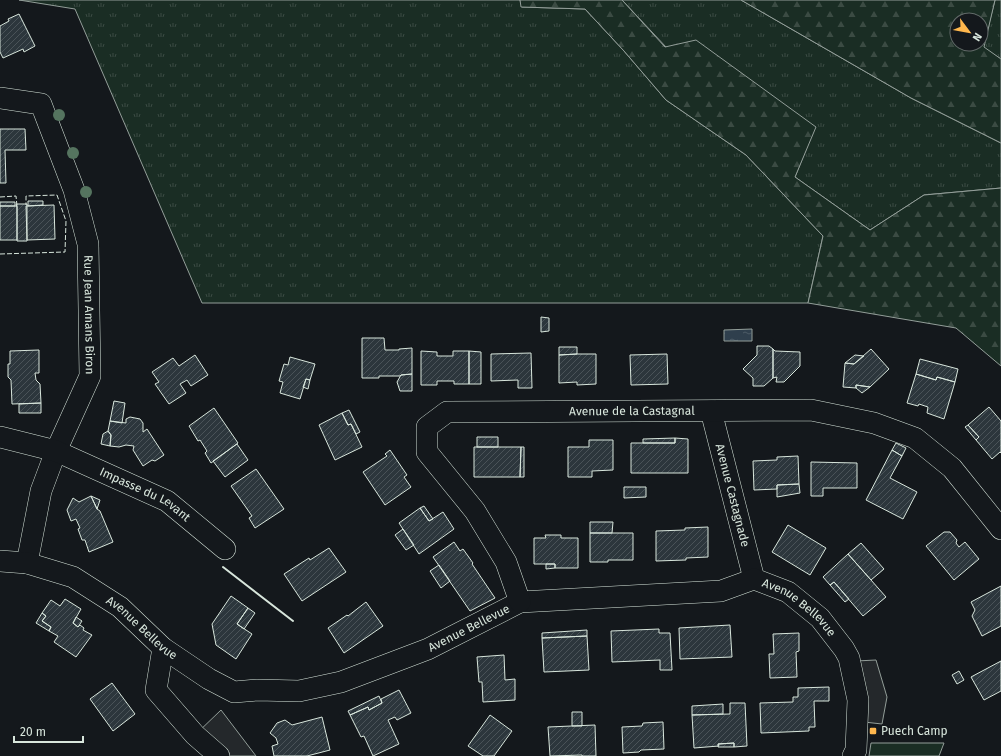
<svg xmlns="http://www.w3.org/2000/svg" width="1001" height="756" font-family="'Fira Sans',sans-serif">
	<defs>
		<pattern id="grass-tufts" width="24" height="20" patternUnits="userSpaceOnUse"><rect width="24" height="20" fill="#1a2d24"/><path d="M3 7l-1-3M5 7V3M7 7l1-3M15 17l-1-3M17 17v-4M19 17l1-3" fill="none" stroke="#3b4b43"/></pattern>
		<pattern id="forest-firs" width="22" height="20" patternUnits="userSpaceOnUse"><rect width="22" height="20" fill="#1a2d24"/><path d="M5 1l3.5 6h-7zM16 11l3.5 6h-7z" fill="#3b4b43"/></pattern>
		<pattern id="water-ripples" width="26" height="14" patternUnits="userSpaceOnUse"><rect width="26" height="14" fill="#2f3f4d"/><path d="M2 4q2-2 4 0t4 0M15 11q2-2 4 0t4 0" fill="none" stroke="#4c5b66"/></pattern>
		<pattern id="building-hatch" width="6" height="6" patternUnits="userSpaceOnUse"><rect width="6" height="6" fill="#2c363c"/><path d="M-1 1l2-2M0 6l6-6M5 7l2-2" fill="none" stroke="#4a5358"/></pattern>
	</defs>
	<rect width="100%" height="100%" fill="#14181c"/>
	<!-- grass -->
	<path fill="url(#grass-tufts)" stroke="#939e99" d="M 19,0 L 520,0 L 522,7 L 585,9 L 624,51 L 666,100 L 746,155 L 823,236 L 808,303 L 202,303 L 75,9 Z
		M 622,0 L 741,0 L 911,98 L 1001,143 L 1001,188 L 924,195 L 870,230 L 795,177 L 815,127 L 666,47 Z
		M 995,0 L 1001,0 L 1001,59 L 983,48 Z"/>
	<!-- forest -->
	<path fill="url(#forest-firs)" stroke="#939e99" fill-rule="evenodd" d="M 520,0 L 622,0 L 665,47 L 696,40 L 816,127 L 795,177 L 870,230 L 924,195 L 1001,188 L 1001,366 L 956,328 L 808,303 L 823,236 L 746,155 L 666,100 L 624,51 L 585,9 L 521,7 Z
		M 741,0 L 995,0 L 984,47 L 1001,59 L 1001,143 L 911,98 ZM 957,20 L 981,20 L 981,44 L 957,44 Z"/>
	<!-- pitch -->
	<path fill="#1a2d24" stroke="#939e99" d="M 871,743 L 944,743 L 939,756 L 869,756 Z"/>
	<!-- parking -->
	<path fill="#24282b" stroke="#939e99" d="M 876,660 L 887,697 L 882,724 L 864,722 L 856,661 Z
		M 221,710 L 256,756 L 226,756 L 195,735 Z"/>
	<!-- water -->
	<path fill="url(#water-ripples)" stroke="#939e99" d="M 752,329 L 752,341 L 724,341 L 724,330 Z"/>
	<!-- building -->
	<path fill="url(#building-hatch)" stroke="#d8e6dc" d="M 19,14 L 35,46 L 24,52 L 23,49 L 3,58 L 0,52 L 0,26 L 9,21 L 8,19 Z
		M 0,129 L 25,129 L 26,150 L 5,150 L 6,183 L 0,183 Z
		M 28,201 L 43,201 L 43,205 L 28,206 Z
		M 0,202 L 15,202 L 15,206 L 0,206 Z
		M 16,204 L 27,204 L 27,241 L 17,241 L 17,207 Z
		M 54,205 L 55,239 L 27,240 L 26,206 Z
		M 0,206 L 17,206 L 17,240 L 0,240 Z
		M 541,317 L 549,318 L 549,331 L 541,332 Z
		M 362,338 L 384,338 L 385,350 L 399,350 L 399,349 L 412,348 L 412,374 L 401,375 L 400,376 L 379,376 L 379,378 L 362,378 Z
		M 757,346 L 769,346 L 773,349 L 773,378 L 764,386 L 753,386 L 753,378 L 743,369 L 757,355 Z
		M 559,347 L 577,347 L 577,354 L 559,355 Z
		M 773,349 L 775,351 L 800,352 L 800,366 L 784,382 L 776,382 L 777,377 L 773,378 Z
		M 871,349 L 889,369 L 870,387 L 856,385 L 856,388 L 843,387 L 845,363 L 854,364 Z
		M 39,350 L 39,373 L 35,373 L 36,380 L 40,384 L 41,403 L 12,404 L 11,380 L 8,377 L 8,364 L 10,364 L 10,351 Z
		M 421,351 L 437,352 L 437,356 L 453,356 L 453,351 L 469,351 L 469,384 L 454,384 L 454,381 L 437,381 L 437,385 L 421,385 Z
		M 469,351 L 481,352 L 481,384 L 469,384 Z
		M 531,353 L 532,388 L 518,388 L 518,380 L 491,381 L 491,354 Z
		M 577,354 L 596,354 L 596,384 L 577,385 L 577,382 L 559,383 L 559,355 Z
		M 667,354 L 668,384 L 631,385 L 630,355 Z
		M 195,355 L 208,375 L 191,386 L 187,380 L 180,384 L 186,393 L 169,404 L 155,384 L 159,382 L 152,372 L 173,358 L 179,366 Z
		M 855,355 L 864,356 L 854,364 L 845,363 Z
		M 290,357 L 315,364 L 310,380 L 306,379 L 300,399 L 280,393 L 283,382 L 279,381 L 284,364 L 288,365 Z
		M 920,359 L 958,369 L 955,382 L 937,377 L 936,380 L 916,374 Z
		M 412,374 L 412,391 L 400,391 L 397,382 L 401,375 Z
		M 916,374 L 936,380 L 937,377 L 955,382 L 944,419 L 927,413 L 928,407 L 919,404 L 918,406 L 907,403 Z
		M 306,379 L 310,380 L 308,389 L 303,387 Z
		M 856,385 L 870,387 L 862,393 L 856,388 Z
		M 114,401 L 125,403 L 122,423 L 110,421 Z
		M 41,403 L 41,413 L 19,413 L 19,404 Z
		M 989,407 L 1001,421 L 1001,453 L 1000,452 L 992,459 L 976,440 L 979,437 L 968,425 Z
		M 214,408 L 238,443 L 211,463 L 205,453 L 207,451 L 200,440 L 198,441 L 189,426 Z
		M 349,410 L 360,432 L 356,434 L 351,424 L 348,425 L 342,413 Z
		M 342,413 L 348,425 L 351,424 L 362,447 L 335,460 L 319,425 Z
		M 130,417 L 140,419 L 143,423 L 143,432 L 147,429 L 164,455 L 155,461 L 152,460 L 143,466 L 133,450 L 134,446 L 126,445 L 119,447 L 110,446 L 111,435 L 108,431 L 110,421 L 126,423 L 126,419 Z
		M 968,425 L 979,437 L 976,440 L 965,427 Z
		M 108,431 L 111,435 L 110,446 L 101,444 L 103,434 Z
		M 477,437 L 498,437 L 498,447 L 477,447 Z
		M 675,438 L 675,443 L 643,443 L 643,439 Z
		M 675,438 L 688,439 L 688,473 L 631,473 L 631,443 L 675,443 Z
		M 589,440 L 613,440 L 613,470 L 592,471 L 592,477 L 568,477 L 568,447 L 589,447 Z
		M 896,443 L 906,448 L 902,456 L 892,450 Z
		M 237,444 L 248,460 L 225,477 L 213,461 Z
		M 474,447 L 521,447 L 520,477 L 474,477 Z
		M 521,447 L 524,447 L 524,477 L 520,477 Z
		M 390,450 L 407,475 L 404,477 L 411,487 L 385,505 L 363,472 L 387,456 L 385,454 Z
		M 892,450 L 902,456 L 890,478 L 917,492 L 903,519 L 866,500 Z
		M 798,456 L 799,484 L 777,485 L 777,489 L 754,490 L 753,461 L 777,460 L 777,457 Z
		M 811,462 L 857,463 L 857,488 L 823,488 L 823,496 L 811,496 Z
		M 256,469 L 284,509 L 255,528 L 249,518 L 252,516 L 231,486 Z
		M 799,484 L 800,493 L 777,497 L 777,485 Z
		M 624,487 L 646,487 L 646,497 L 624,498 Z
		M 91,496 L 97,509 L 100,511 L 113,542 L 89,552 L 85,540 L 82,540 L 78,529 L 80,528 L 76,519 L 71,521 L 67,510 L 73,498 L 79,502 Z
		M 91,496 L 100,500 L 97,509 Z
		M 424,506 L 433,519 L 429,521 L 420,508 Z
		M 420,508 L 429,521 L 443,512 L 454,529 L 419,554 L 399,523 Z
		M 590,522 L 613,522 L 612,533 L 590,533 Z
		M 788,525 L 826,548 L 810,575 L 772,552 Z
		M 708,527 L 708,557 L 686,558 L 686,560 L 656,561 L 656,531 L 685,530 L 685,528 Z
		M 403,529 L 414,545 L 406,550 L 395,535 Z
		M 944,532 L 950,532 L 957,540 L 956,543 L 959,547 L 965,542 L 979,559 L 954,580 L 926,546 Z
		M 590,533 L 633,533 L 633,560 L 608,560 L 608,562 L 590,562 Z
		M 545,535 L 561,535 L 561,538 L 578,538 L 578,568 L 555,568 L 555,564 L 534,564 L 534,538 L 546,538 Z
		M 454,542 L 460,551 L 463,549 L 473,563 L 472,564 L 495,598 L 470,611 L 433,557 Z
		M 861,543 L 884,569 L 871,580 L 848,554 Z
		M 329,548 L 346,572 L 302,601 L 284,574 L 309,558 L 310,560 Z
		M 848,554 L 886,597 L 863,616 L 834,582 L 830,585 L 823,577 Z
		M 546,564 L 555,564 L 555,568 L 546,569 Z
		M 439,565 L 450,581 L 441,588 L 430,571 Z
		M 834,582 L 849,599 L 845,602 L 830,585 Z
		M 1001,586 L 1001,626 L 982,636 L 972,616 L 975,610 L 971,602 Z
		M 231,596 L 248,608 L 237,624 L 252,634 L 236,659 L 216,645 L 212,624 Z
		M 65,599 L 81,609 L 73,623 L 78,627 L 80,625 L 84,628 L 83,630 L 92,635 L 76,657 L 54,642 L 58,636 L 49,631 L 51,627 L 42,621 L 46,616 L 42,613 L 51,600 L 60,606 Z
		M 366,602 L 383,626 L 344,653 L 328,628 L 347,615 L 348,616 Z
		M 248,608 L 255,613 L 244,629 L 237,624 Z
		M 42,613 L 46,616 L 42,621 L 51,627 L 49,631 L 36,623 Z
		M 76,617 L 82,621 L 78,627 L 73,623 Z
		M 730,625 L 732,657 L 680,659 L 679,628 Z
		M 659,629 L 659,633 L 670,633 L 672,670 L 660,670 L 660,660 L 612,662 L 611,631 Z
		M 587,630 L 587,636 L 542,638 L 542,633 Z
		M 799,633 L 799,651 L 796,652 L 797,677 L 770,678 L 769,654 L 774,654 L 773,634 Z
		M 587,636 L 589,670 L 544,672 L 542,638 Z
		M 504,655 L 505,680 L 515,679 L 515,700 L 483,702 L 482,682 L 479,682 L 477,657 Z
		M 1001,661 L 1001,691 L 984,700 L 971,677 Z
		M 959,671 L 964,680 L 957,684 L 952,675 Z
		M 112,683 L 135,714 L 113,731 L 90,699 Z
		M 829,687 L 829,701 L 814,701 L 815,727 L 809,727 L 809,731 L 761,733 L 760,703 L 793,702 L 793,697 L 798,697 L 798,688 Z
		M 399,690 L 411,713 L 397,720 L 395,717 L 388,720 L 399,744 L 373,756 L 364,736 L 361,737 L 350,715 L 368,707 L 369,710 L 382,703 L 381,699 Z
		M 379,696 L 382,703 L 369,710 L 368,707 L 350,715 L 348,711 Z
		M 730,703 L 745,703 L 747,746 L 734,747 L 734,743 L 718,744 L 719,746 L 694,748 L 692,715 L 730,714 Z
		M 723,704 L 723,714 L 692,715 L 692,706 Z
		M 572,712 L 582,712 L 582,726 L 572,726 Z
		M 490,715 L 512,731 L 494,756 L 483,756 L 468,746 Z
		M 322,717 L 330,750 L 307,756 L 274,756 L 272,746 L 278,744 L 276,738 L 270,733 L 277,723 L 285,720 L 292,725 Z
		M 663,722 L 664,749 L 641,750 L 639,752 L 623,753 L 622,727 L 642,726 L 643,723 Z
		M 595,725 L 596,756 L 582,756 L 582,755 L 550,756 L 548,727 Z
		M 734,743 L 734,747 L 718,747 L 718,744 Z"/>
	<g fill="none" stroke-linecap="round" stroke-linejoin="round">
		<defs>
			<g id="street">
				<path id="s1" d="M 0,98 L 41,104 L 74,190 L 88,244 L 90,376 L 56,451 L 41,491 L 27,563"/>
				<path id="s2" d="M 711,411 L 754,579"/>
				<path id="s3" d="M 0,437 L 56,451 L 167,501 L 225,549"/>
				<path id="s4" d="M 0,561 L 27,563 L 73,577 L 120,607 L 163,648 L 209,679 L 234,692 L 257,690 L 299,691 L 341,682 L 428,649 L 520,602 L 721,591 L 754,579 L 788,592 L 820,618 L 844,649 L 849,658 L 858,700 L 856,750 L 853,756"/>
				<path id="s5" d="M 520,602 L 506,562 L 475,511 L 427,452 L 427,427 L 447,412 L 811,410 L 874,423 L 915,438 L 952,468 L 1001,529"/>
				<path d="M 163,648 L 156,690 L 195,735 L 219,756"/>
			</g>
		</defs>
		<!-- street casing -->
		<use href="#street" stroke="#d8e6dc" stroke-width="22"/>
		<!-- street -->
		<use href="#street" stroke="#14181c" stroke-width="21"/>
		<!-- fence -->
		<path stroke="#d8e6dc" stroke-width="1" stroke-dasharray="5 2" stroke-linecap="butt" d="M 0,197 L 16,196 L 17,206
			M 0,254 L 65,252 L 66,221 L 57,195 L 26,196 L 26,205"/>
		<!-- wall -->
		<path stroke="#d8e6dc" stroke-width="2" d="M 223,567 L 293,621"/>
	</g>
	<!-- trees -->
	<g fill="#55745f">
		<circle cx="59" cy="115" r="6"/>
		<circle cx="73" cy="153" r="6"/>
		<circle cx="86" cy="192" r="6"/>
	</g>
	<!-- markers -->
	<rect fill="#ffb74d" stroke="#14181c" stroke-width="1.5" x="869" y="727" width="8" height="8" rx="2"/>
	<g text-anchor="middle" dominant-baseline="central" stroke-width="3" stroke-linejoin="round" paint-order="stroke">
		<!-- street labels -->
		<g font-size="12" fill="#d8e6dc" stroke="#14181c">
			<text stroke="none"><textPath href="#s1" startOffset="260">Rue Jean Amans Biron</textPath></text>
			<text stroke="none"><textPath href="#s5" startOffset="413">Avenue de la Castagnal</textPath></text>
			<text stroke="none"><textPath href="#s3" startOffset="157">Impasse du Levant</textPath></text>
			<text stroke="none"><textPath href="#s2" startOffset="87">Avenue Castagnade</textPath></text>
			<text stroke="none"><textPath href="#s4" startOffset="869">Avenue Bellevue</textPath></text>
			<text stroke="none"><textPath href="#s4" startOffset="161">Avenue Bellevue</textPath></text>
			<text stroke="none"><textPath href="#s4" startOffset="521">Avenue Bellevue</textPath></text>
		</g>
		<!-- poi labels -->
		<g font-size="12" fill="#d8e6dc" stroke="#14181c" text-anchor="start">
			<text x="881" y="731">Puech Camp</text>
		</g>
	</g>
	<!-- north arrow -->
	<g transform="translate(969 32) rotate(122)"><circle r="19" fill="#14181c" stroke="#626a69"/>
	<path d="M0-3L7 15L0 10L-7 15Z" fill="#ffb74d"/>
	<text y="-6" font-size="11" font-weight="bold" text-anchor="middle" fill="#d8e6dc">N</text>
	</g>
	<!-- scale -->
	<path d="M14 736v6h69v-6" fill="none" stroke="#d8e6dc" stroke-width="2"/>
	<text x="20" y="736" font-size="12" fill="#d8e6dc" stroke="#14181c" stroke-width="3" paint-order="stroke">20 m</text>
</svg>
